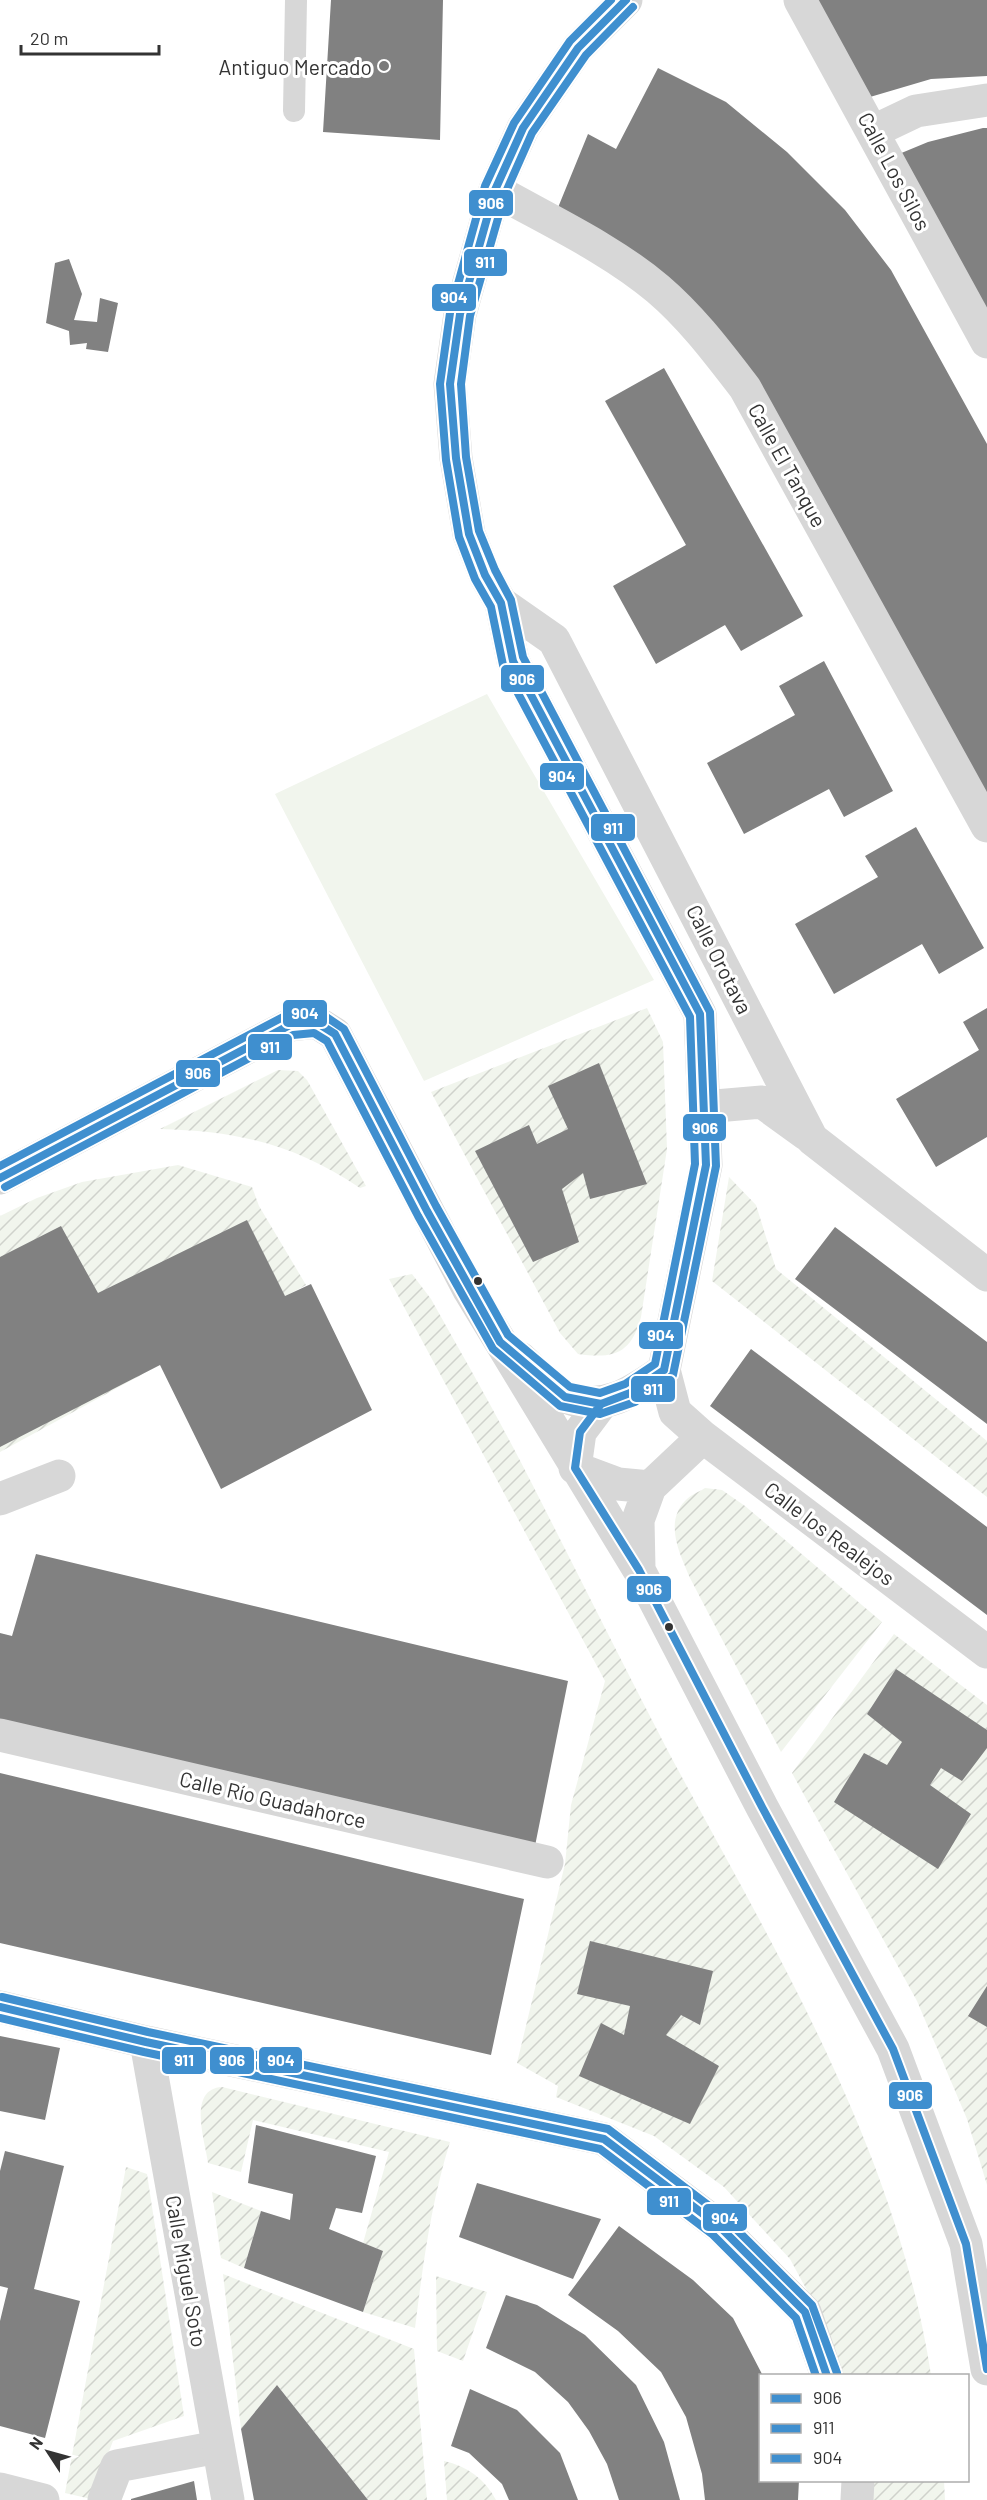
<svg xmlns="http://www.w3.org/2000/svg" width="987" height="2500" font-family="Barlow,sans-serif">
	<defs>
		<pattern id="garden-furrows" width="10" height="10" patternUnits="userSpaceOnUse" patternTransform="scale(1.5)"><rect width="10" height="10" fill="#f1f5ed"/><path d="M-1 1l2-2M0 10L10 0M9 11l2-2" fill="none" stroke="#cfd2cc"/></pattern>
	</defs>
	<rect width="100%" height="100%" fill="#fff"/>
	<!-- garden -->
	<path fill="url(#garden-furrows)" d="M 647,1008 L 663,1042 L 667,1149 L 641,1317 C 631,1354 614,1359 578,1354 L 560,1333 L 431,1092 Z
		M 278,1070 L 298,1071 L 307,1080 L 366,1186 L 360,1188 C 295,1144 237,1131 160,1129 Z
		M 178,1165 L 252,1187 L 259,1206 L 306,1285 L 0,1452 L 0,1216 L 37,1198 L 82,1182 Z
		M 729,1177 L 756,1205 L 776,1269 L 987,1441 L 987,1497 L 712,1281 Z
		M 412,1274 L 431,1299 C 464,1358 498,1417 529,1478 C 576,1570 622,1663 670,1755 C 776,1952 897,2151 931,2375 L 842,2375 L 829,2331 L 790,2259 L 724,2187 L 654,2136 L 556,2097 L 558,2086 L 517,2063 L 565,1864 L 571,1805 L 605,1681 L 389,1279 Z
		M 705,1488 L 722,1490 L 745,1506 L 882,1622 L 781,1752 L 690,1578 C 680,1554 664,1523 685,1501 C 690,1495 699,1492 705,1488 Z
		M 894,1634 L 987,1705 L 987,2185 L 967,2119 L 917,2001 L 792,1773 Z
		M 222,2087 L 450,2142 C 431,2203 423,2264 415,2328 L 363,2312 L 383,2251 L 363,2243 L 389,2152 L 253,2120 L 241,2172 L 208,2163 C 205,2141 187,2089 222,2087 Z
		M 126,2167 L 147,2174 L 184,2416 L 113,2441 L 91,2499 L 65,2493 Z
		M 212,2192 L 261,2211 L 244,2268 L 221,2258 Z
		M 223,2274 L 414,2349 L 427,2500 L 368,2500 L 277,2385 L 241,2429 Z
		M 436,2276 L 487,2292 L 463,2361 L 437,2351 Z
		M 444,2461 C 467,2466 485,2479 496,2500 L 447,2500 Z
		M 868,2481 L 944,2481 L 945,2500 L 869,2500 Z"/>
	<!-- pitch -->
	<path fill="#f1f5ed" d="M 487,694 L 654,980 L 424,1081 L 275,794 Z"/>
	<!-- building -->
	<path fill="#818181" d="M 331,0 L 443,0 L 440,140 L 323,132 Z
		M 811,0 L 987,0 L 987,76 L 931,79 L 870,97 Z
		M 658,68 L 726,102 L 787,152 L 845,210 L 891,270 L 987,444 L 987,804 L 708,326 L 557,210 L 588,134 L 616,149 Z
		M 983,128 L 987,128 L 987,325 L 899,154 L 928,142 Z
		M 69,259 L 82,294 L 74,320 L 97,322 L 100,298 L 118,303 L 108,352 L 86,349 L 87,343 L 70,345 L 69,331 L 46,323 L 55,263 Z
		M 664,368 L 803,616 L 741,651 L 725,625 L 656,664 L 613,586 L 686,545 L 605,401 Z
		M 824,661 L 893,791 L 844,817 L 829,789 L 744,834 L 707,763 L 795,715 L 779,686 Z
		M 916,827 L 984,948 L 939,974 L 922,944 L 834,994 L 795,924 L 878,877 L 865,856 Z
		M 987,1008 L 987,1137 L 936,1167 L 896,1099 L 979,1050 L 963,1022 Z
		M 599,1063 L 647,1184 L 590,1199 L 583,1173 L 562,1189 L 579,1242 L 533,1262 L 475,1151 L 529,1125 L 537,1144 L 568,1129 L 548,1086 Z
		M 247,1220 L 285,1296 L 311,1284 L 372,1410 L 221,1489 L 160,1365 L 0,1447 L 0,1257 L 61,1226 L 98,1293 Z
		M 835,1227 L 987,1342 L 987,1424 L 795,1279 Z
		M 751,1349 L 987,1527 L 987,1615 L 710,1406 Z
		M 36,1554 L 568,1681 L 534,1851 L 0,1725 L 0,1633 L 12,1636 Z
		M 896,1669 L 987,1730 L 987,1748 L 962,1781 L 941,1768 L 930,1785 L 971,1814 L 938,1869 L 834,1802 L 864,1753 L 887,1765 L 902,1742 L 867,1714 Z
		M 0,1773 L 524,1899 L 491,2055 L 0,1943 Z
		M 590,1941 L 713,1971 L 700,2025 L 681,2015 L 666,2035 L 719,2066 L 690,2124 L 579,2076 L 601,2023 L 624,2035 L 630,2006 L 577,1994 Z
		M 987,1986 L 987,2027 L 968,2016 Z
		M 0,2036 L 60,2048 L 45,2120 L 0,2111 Z
		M 256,2125 L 376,2156 L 362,2213 L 336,2208 L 329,2229 L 383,2251 L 363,2312 L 244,2268 L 261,2211 L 290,2220 L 293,2194 L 248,2183 Z
		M 5,2151 L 64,2166 L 34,2289 L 80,2301 L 45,2438 L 0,2426 L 0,2321 L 8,2288 L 0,2286 L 0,2171 Z
		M 477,2183 L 601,2219 L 573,2279 L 459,2237 Z
		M 619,2226 L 693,2280 L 733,2318 L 763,2376 L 760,2376 L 760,2480 L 799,2480 L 798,2500 L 705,2500 L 702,2474 L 686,2417 L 661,2372 L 618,2331 L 568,2295 Z
		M 506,2295 L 537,2305 L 585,2335 L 636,2385 L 664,2442 L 680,2500 L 619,2500 L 607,2464 L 589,2431 L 568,2402 L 535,2372 L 486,2348 Z
		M 277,2385 L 368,2500 L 254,2500 L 241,2429 Z
		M 470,2389 L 517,2410 L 560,2453 L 578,2500 L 509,2500 L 502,2484 L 469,2453 L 451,2446 Z
		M 194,2481 L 197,2500 L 131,2500 L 131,2499 Z"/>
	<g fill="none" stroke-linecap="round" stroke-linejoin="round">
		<!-- service -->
		<path stroke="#d7d7d7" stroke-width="22" d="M 294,111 L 296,0"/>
		<!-- pedestrian -->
		<path stroke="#d7d7d7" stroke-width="33" d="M 800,0 L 987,342
			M 874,131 L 916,111 L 987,100
			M 495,190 C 548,220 611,249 658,289 C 692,318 718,353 745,388 L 987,826
			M 0,1499 L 59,1476
			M 0,1735 L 547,1862
			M 0,2489 L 43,2500
			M 104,2500 L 117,2466 L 218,2447"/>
		<!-- minor -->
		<path stroke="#d7d7d7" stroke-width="33" d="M 626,0 L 578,48 L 523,128 L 495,190 L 460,314 L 450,384 L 456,458 L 469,534 L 485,575 L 501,603 L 513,661 L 700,1014 L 706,1165 L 664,1370 L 675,1412 L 703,1437 L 987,1652
			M 501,603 L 554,640 L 812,1139 L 987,1275
			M 704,1107 L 762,1102 L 806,1134
			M 0,1178 L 290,1025 L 316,1022 L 335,1034 L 469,1290 L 639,1570 L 762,1807 L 893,2049 L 966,2244 L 987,2369
			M 520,1358 C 532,1369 552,1391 566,1397 C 604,1413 634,1391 664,1370
			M 575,1468 L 618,1484 L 650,1487
			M 575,1468 L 580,1432 L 601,1404
			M 639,1568 L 638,1520 L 650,1487 L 703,1437
			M 0,2007 L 146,2042 L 604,2139 L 719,2226 L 805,2312 L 827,2376
			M 146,2042 L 228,2500
			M 857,2500 L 858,2480"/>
		<defs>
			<path id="bus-1" d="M 626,0 L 578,48 L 523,128 L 495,190 L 460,314 L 450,384 L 456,458 L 469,534 L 485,575 L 501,603 L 513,661 L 700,1014 L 706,1165 L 664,1370
				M 0,1178 L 290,1025 L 316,1022 L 335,1034 L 427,1211 L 500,1342 L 565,1397 L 601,1404 L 630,1393 L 645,1383
				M 664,1370 L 630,1393 L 601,1404 L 580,1432 L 575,1468 L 639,1570 L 762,1807 L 893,2049 L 966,2244 L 987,2369
				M 0,2007 L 146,2042 L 604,2139 L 719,2226 L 805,2312 L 827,2376"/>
			<path id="bus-2" d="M 5,1187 L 293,1035 L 314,1033 L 327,1041 L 418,1216 L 493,1349 L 560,1406 L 600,1414 L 635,1402 L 673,1375 L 716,1166 L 710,1012 L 523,657 L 511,600 L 495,570 L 479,531 L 466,457 L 461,384 L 470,316 L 505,194 L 532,133 L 586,55 L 633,7
				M 0,2018 L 144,2052 L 600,2149 L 712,2234 L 796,2318 L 816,2376"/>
			<path id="bus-3" d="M 0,1166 L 285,1016 L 319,1012 L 344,1029 L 436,1206 L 508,1335 L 570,1387 L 600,1393 L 625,1384 L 655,1364 L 695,1164 L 690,1017 L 503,665 L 491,607 L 475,579 L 459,537 L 446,460 L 440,384 L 450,313 L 485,186 L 514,123 L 570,41 L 611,0
				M 2,1997 L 148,2032 L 608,2129 L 725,2218 L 812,2305 L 837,2373"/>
		</defs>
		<!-- bus-1 casing -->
		<use href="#bus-1" stroke="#fff" stroke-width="12"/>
		<!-- bus-2 casing -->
		<use href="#bus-2" stroke="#fff" stroke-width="12"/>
		<!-- bus-3 casing -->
		<use href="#bus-3" stroke="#fff" stroke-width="12"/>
		<!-- bus-1 -->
		<use href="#bus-1" stroke="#3f8fcf" stroke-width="8"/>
		<!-- bus-2 -->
		<use href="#bus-2" stroke="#3f8fcf" stroke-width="8"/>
		<!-- bus-3 -->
		<use href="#bus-3" stroke="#3f8fcf" stroke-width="8"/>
	</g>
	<!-- markers -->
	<circle fill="#7a7a7a" stroke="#fff" stroke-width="2" cx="384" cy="66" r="6"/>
	<g fill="#333" stroke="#fff" stroke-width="2">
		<circle cx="478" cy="1281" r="5"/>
		<circle cx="669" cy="1627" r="5"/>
	</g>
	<g text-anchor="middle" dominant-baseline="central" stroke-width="6" stroke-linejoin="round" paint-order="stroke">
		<!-- poi labels -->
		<g font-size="21" fill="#333" stroke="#fff" text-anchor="end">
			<text x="372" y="66">Antiguo Mercado</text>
		</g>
		<!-- street labels -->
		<g font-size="21" fill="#333" stroke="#fff">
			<text transform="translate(895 171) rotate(62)">Calle Los Silos</text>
			<text transform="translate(788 465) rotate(61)">Calle El Tanque</text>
			<text transform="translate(720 959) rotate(63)">Calle Orotava</text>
			<text transform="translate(830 1533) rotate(37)">Calle los Realejos</text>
			<text transform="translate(273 1799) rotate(13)">Calle Río Guadahorce</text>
			<text transform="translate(187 2271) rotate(80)">Calle Miguel Soto</text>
		</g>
	</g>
	<g stroke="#fff" stroke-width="2">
		<rect x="468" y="189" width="46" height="28" rx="6" fill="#3f8fcf"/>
		<rect x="463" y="248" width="45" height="29" rx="6" fill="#3f8fcf"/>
		<rect x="431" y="283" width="46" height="29" rx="6" fill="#3f8fcf"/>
		<rect x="500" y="664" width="45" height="29" rx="6" fill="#3f8fcf"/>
		<rect x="539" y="762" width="46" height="29" rx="6" fill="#3f8fcf"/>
		<rect x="590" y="813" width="46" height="29" rx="6" fill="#3f8fcf"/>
		<rect x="282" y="999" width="46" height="29" rx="6" fill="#3f8fcf"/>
		<rect x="247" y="1033" width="46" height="28" rx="6" fill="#3f8fcf"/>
		<rect x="175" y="1059" width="46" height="29" rx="6" fill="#3f8fcf"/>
		<rect x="682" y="1113" width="45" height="29" rx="6" fill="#3f8fcf"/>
		<rect x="638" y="1321" width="46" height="29" rx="6" fill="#3f8fcf"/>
		<rect x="630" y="1375" width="46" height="28" rx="6" fill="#3f8fcf"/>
		<rect x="626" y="1575" width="46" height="28" rx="6" fill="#3f8fcf"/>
		<rect x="258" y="2046" width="45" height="28" rx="6" fill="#3f8fcf"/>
		<rect x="209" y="2046" width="46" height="29" rx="6" fill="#3f8fcf"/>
		<rect x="161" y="2046" width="46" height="29" rx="6" fill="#3f8fcf"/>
		<rect x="888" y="2081" width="45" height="29" rx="6" fill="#3f8fcf"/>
		<rect x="646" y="2187" width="46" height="29" rx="6" fill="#3f8fcf"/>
		<rect x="702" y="2203" width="46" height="29" rx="6" fill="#3f8fcf"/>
	</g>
	<g font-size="16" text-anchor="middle" font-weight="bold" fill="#fff">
		<text x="491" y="209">906</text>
		<text x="485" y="268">911</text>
		<text x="454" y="303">904</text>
		<text x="522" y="685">906</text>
		<text x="562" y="782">904</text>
		<text x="613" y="834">911</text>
		<text x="305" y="1019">904</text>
		<text x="270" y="1053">911</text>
		<text x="198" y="1079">906</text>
		<text x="705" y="1134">906</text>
		<text x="661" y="1341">904</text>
		<text x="653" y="1395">911</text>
		<text x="649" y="1595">906</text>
		<text x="281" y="2066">904</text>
		<text x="232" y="2066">906</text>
		<text x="184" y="2066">911</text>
		<text x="910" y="2101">906</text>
		<text x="669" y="2207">911</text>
		<text x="725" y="2224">904</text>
	</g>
	<!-- legend -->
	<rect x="759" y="2374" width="210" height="108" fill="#ffffff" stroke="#adadad" stroke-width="1.5"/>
	<rect x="771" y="2394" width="30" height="9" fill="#3f8fcf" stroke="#adadad" stroke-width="1.5"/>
	<text x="813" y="2404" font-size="18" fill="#333333">906</text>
	<rect x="771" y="2424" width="30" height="9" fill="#3f8fcf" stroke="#adadad" stroke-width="1.5"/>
	<text x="813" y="2434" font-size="18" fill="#333333">911</text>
	<rect x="771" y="2454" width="30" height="9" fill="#3f8fcf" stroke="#adadad" stroke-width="1.5"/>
	<text x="813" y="2464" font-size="18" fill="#333333">904</text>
	<!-- north arrow -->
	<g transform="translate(48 2452) rotate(306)" stroke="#ffffff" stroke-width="4.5" paint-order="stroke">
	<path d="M0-4.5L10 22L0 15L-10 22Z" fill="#333333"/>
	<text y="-9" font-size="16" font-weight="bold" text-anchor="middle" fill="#333333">N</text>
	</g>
	<!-- scale -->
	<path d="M21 45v9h138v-9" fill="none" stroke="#333333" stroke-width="3"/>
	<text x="30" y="45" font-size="18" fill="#333333" stroke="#ffffff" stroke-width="4.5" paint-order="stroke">20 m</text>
</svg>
